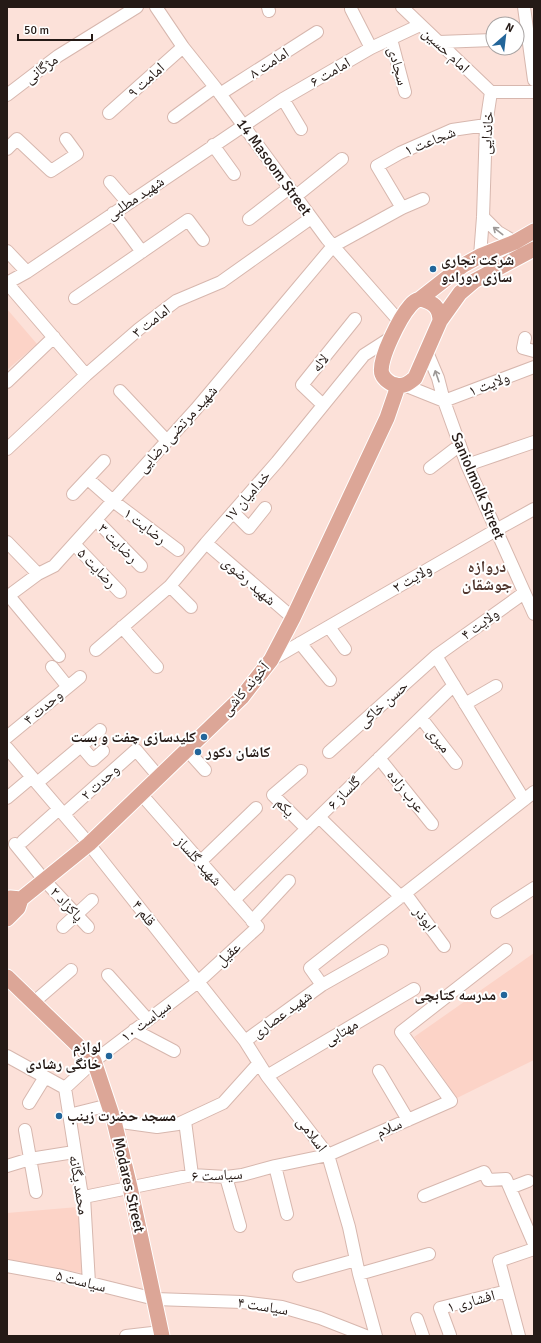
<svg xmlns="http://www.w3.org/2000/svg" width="541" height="1343" font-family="Signika,'Noto Naskh Arabic',sans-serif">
	<rect width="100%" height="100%" fill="#fce1d9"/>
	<!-- built -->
	<path fill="#fcd3c7" d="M 7,309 L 37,344 L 7,370 Z
		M 534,953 L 534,1060 L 457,1098 L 414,1037 Z
		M 78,1207 L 83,1273 L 7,1260 L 7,1213 Z"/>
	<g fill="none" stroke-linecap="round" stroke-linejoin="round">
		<defs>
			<path id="minor" d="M 156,7 L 183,47 L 215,87 L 327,239 L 400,322
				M 268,7 L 269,11
				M 402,7 L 491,92
				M 524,7 L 534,80
				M 351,9 L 371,48
				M 391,39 L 405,92
				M 439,42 L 493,40
				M 491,92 L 534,92
				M 220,94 L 317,32
				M 7,95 L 58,56 L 137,7
				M 283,99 L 301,129
				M 109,113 L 183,47
				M 174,117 L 215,87
				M 213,145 L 234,174
				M 7,149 L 17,139 L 51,171 L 77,154 L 66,139
				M 110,182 L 128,203
				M 296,196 L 342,159
				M 402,208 L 377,166 L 400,153 L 452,130 L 486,125
				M 113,213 L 142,252
				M 483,217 L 498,232 L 515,242
				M 249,219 L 289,188
				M 7,251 L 27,272
				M 480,256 L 483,217 L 486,125 L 491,92
				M 7,283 L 27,272 L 283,99 L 371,48 L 420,25
				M 7,283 L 86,375
				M 75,298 L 188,220 L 203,240
				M 525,338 L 523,348 L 534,351
				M 427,352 L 438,378 L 444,401 L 467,465 L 534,614
				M 7,382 L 54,337
				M 404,385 L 444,401
				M 120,391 L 167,441
				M 444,401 L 534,367
				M 323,405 L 302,385 L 355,319
				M 7,449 L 86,375 L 139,329 L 176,301 L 221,282 L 311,218
				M 467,465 L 534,442
				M 430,468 L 460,445
				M 88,479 L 113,501 L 178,550
				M 73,494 L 104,461
				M 233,512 L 249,528 L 265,508
				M 96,520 L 141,566
				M 7,542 L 38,574
				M 206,543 L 293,618
				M 74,544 L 120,592
				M 170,586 L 191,607
				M 9,596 L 59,656
				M 7,597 L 38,574 L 54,566 L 196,409 L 333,246 L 402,208 L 423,199
				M 122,627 L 157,667
				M 329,627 L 345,649
				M 300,643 L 330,680
				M 96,650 L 170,586 L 206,543 L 277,462 L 364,355 L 392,337
				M 436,656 L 524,800
				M 271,660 L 496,530 L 534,509
				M 52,667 L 68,687
				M 465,704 L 496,686
				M 421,718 L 456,763
				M 7,737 L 80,677
				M 81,746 L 93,760 L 103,751
				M 7,748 L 89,844 L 245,1041 L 267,1076 L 328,1155 L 349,1227 L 359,1274 L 376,1336
				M 187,750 L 205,770
				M 329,752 L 436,656 L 524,593
				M 379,758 L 432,824
				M 301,771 L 273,795 L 307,829
				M 37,783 L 100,730
				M 7,798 L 32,777
				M 64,814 L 136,750 L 159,777
				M 319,817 L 401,897
				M 23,841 L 59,809
				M 15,844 L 45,881 L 88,927
				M 200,862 L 256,808
				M 405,893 L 444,946
				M 234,900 L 454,685
				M 497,912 L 534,888
				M 252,921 L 289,881
				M 63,927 L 92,900
				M 108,975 L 148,1020
				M 322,985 L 382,951
				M 34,1002 L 71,970
				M 134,1030 L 174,1051
				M 245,1041 L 322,985 L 310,968 L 534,792
				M 7,1056 L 65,1088
				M 379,1071 L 408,1120
				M 267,1076 L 414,989
				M 65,1088 L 94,1061 L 198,982 L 258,927 L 141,794
				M 65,1088 L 81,1190 L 84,1197 L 89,1283
				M 29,1103 L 45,1077
				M 69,1115 L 109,1105
				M 114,1121 L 157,1127 L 178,1124 L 223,1103 L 259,1063
				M 185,1121 L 192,1175
				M 25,1130 L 36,1192
				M 7,1166 L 30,1159 L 74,1152
				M 275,1166 L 287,1214
				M 226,1177 L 240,1226
				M 510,1188 L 528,1181
				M 424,1196 L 484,1172 L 488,1180 L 506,1179 L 534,1244
				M 84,1197 L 192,1175 L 226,1177 L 242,1175 L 275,1166 L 328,1155 L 451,1101 L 401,1032 L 506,950
				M 7,1266 L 62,1276 L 155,1299 L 242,1302 L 282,1307 L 320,1318 L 366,1336
				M 359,1274 L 429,1254
				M 299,1276 L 356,1260
				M 417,1319 L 423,1336
				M 126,1336 L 161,1332
				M 449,1336 L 450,1335 L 440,1308 L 507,1291
				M 519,1336 L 499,1261 L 534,1249"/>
			<path id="major" d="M 420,299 C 433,302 440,307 440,321 L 415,378 C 409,383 404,387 396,385 C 390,384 384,379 382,374 C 377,361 401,316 410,306 C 413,302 416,300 420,299 Z
				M 420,299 L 462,266 L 480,256 L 515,242 L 534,231
				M 440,321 L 460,293 L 474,281 L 534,249
				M 7,900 L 10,898 L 21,899
				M 7,919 L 18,908 L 21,899 L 89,844 L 242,697 L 271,660 L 293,618 L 387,418 L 398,386
				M 7,977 L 94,1061 L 114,1121 L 130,1187 L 162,1336"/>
		</defs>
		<!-- minor casing -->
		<use href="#minor" stroke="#d7b7ae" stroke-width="14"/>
		<!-- major casing -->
		<use href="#major" stroke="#fff" stroke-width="17"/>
		<!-- minor -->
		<use href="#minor" stroke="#fff" stroke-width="12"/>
		<!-- major -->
		<use href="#major" stroke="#dca697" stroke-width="15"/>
	</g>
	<!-- one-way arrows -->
	<defs><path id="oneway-shaft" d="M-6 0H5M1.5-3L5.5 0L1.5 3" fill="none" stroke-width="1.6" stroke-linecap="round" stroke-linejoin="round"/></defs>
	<g stroke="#9d9896">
		<use href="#oneway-shaft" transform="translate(498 231) rotate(-142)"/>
		<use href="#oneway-shaft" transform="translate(437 376) rotate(-109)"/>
	</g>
	<!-- markers -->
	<g fill="#22659a" stroke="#fff" stroke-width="1.5">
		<circle cx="433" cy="269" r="4"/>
		<circle cx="204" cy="737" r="4"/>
		<circle cx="198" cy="752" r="4"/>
		<circle cx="504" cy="995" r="4"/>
		<circle cx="109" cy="1056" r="4"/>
		<circle cx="59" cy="1116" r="4"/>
	</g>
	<g text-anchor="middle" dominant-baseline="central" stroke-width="4" stroke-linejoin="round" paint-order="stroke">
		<!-- street labels -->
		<g font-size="15" fill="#251a16" stroke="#fff">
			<text transform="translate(446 50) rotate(43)">امام حسین</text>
			<text transform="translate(269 63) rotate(-33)">امامت ۸</text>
			<text transform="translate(398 66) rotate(75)">سجادی</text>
			<text transform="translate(41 69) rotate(-37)">مژگانی</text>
			<text transform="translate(330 72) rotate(-30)">امامت ۶</text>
			<text transform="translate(146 80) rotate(-42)">امامت ۹</text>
			<text transform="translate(487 133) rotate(-86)">خاندایی</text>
			<text transform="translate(430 141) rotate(-22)">شجاعت ۱</text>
			<text transform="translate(274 167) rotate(54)">14 Masoom Street</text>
			<text transform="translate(135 198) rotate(-34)">شهید مطلبی</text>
			<text transform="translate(151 321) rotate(-38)">امامت ۳</text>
			<text transform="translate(320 363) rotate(-51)">لاله</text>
			<text transform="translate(489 384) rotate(-21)">ولایت ۱</text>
			<text transform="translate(177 429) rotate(-48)">شهید مرتضی رضایی</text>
			<text transform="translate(478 486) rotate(67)">Saniolmolk Street</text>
			<text transform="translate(247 496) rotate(-49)">خدامیان ۱۷</text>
			<text transform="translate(145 526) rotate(37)">رضایت ۱</text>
			<text transform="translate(118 543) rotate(45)">رضایت ۳</text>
			<text transform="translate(97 568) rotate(46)">رضایت ۵</text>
			<text transform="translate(412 578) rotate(-30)">ولایت ۲</text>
			<text transform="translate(249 581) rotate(41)">شهید رضوی</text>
			<text transform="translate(480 624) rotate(-36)">ولایت ۴</text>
			<text transform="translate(245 689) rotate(-49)">آخوند کاشی</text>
			<text transform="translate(383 704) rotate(-42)">حسن خاکی</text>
			<text transform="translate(43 707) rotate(-40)">وحدت ۴</text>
			<text transform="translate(439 740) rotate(52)">میری</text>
			<text transform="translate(100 782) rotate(-42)">وحدت ۲</text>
			<text transform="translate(406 791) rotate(51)">عرب زاده</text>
			<text transform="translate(344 793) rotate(-45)">گلساز ۶</text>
			<text transform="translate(285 807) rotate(45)">یکم</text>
			<text transform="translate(199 861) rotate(48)">شهید گلساز</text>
			<text transform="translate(67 904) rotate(47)">پاکزاد ۲</text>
			<text transform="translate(144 913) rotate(52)">قلم ۴</text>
			<text transform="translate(425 919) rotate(54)">ابوذر</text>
			<text transform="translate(228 954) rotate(-43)">عقیل</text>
			<text transform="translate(282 1014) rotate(-36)">شهید عصاری</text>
			<text transform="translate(146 1021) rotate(-37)">سیاست ۱۰</text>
			<text transform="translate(341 1032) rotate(-31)">مهتابی</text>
			<text transform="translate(389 1128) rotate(-24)">سلام</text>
			<text transform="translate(312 1134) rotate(53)">اسلامی</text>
			<text transform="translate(217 1175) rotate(-3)">سیاست ۶</text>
			<text transform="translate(79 1185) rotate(81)">محمد یگانه</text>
			<text transform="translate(129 1185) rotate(77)">Modares Street</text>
			<text transform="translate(81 1281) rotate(14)">سیاست ۵</text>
			<text transform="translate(471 1301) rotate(-15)">افشاری ۱</text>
			<text transform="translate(263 1306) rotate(9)">سیاست ۴</text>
		</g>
		<!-- poi labels -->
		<g font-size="15" font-weight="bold" fill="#251a16" stroke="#fff" text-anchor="start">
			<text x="441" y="260">شرکت تجاری<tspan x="441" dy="17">سازی دورادو</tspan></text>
			<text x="196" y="737" text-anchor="end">کلیدسازی چفت و بست</text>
			<text x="206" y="752">کاشان دکور</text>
			<text x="496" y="995" text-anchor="end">مدرسه کتابچی</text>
			<text x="101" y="1047" text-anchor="end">لوازم<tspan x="101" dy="17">خانگی رشادی</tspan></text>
			<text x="67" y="1116">مسجد حضرت زینب</text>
		</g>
		<!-- neighbourhood labels -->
		<g font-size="16" font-weight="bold" fill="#51372f" stroke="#fff">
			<text x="487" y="567">دروازه<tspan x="487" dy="18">جوشقان</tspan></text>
		</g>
	</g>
	<!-- border -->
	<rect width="541" height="1343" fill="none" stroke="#251a16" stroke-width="16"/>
	<!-- north arrow -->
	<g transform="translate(505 36) rotate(28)"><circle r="19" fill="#ffffff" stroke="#a8a3a2"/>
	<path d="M0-3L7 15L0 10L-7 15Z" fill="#22659a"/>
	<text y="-6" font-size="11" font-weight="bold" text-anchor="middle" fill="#251a16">N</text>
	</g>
	<!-- scale -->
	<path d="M18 34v6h74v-6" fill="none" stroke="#251a16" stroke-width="2"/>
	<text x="24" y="34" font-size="12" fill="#251a16" stroke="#ffffff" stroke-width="3" paint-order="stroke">50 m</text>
</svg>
